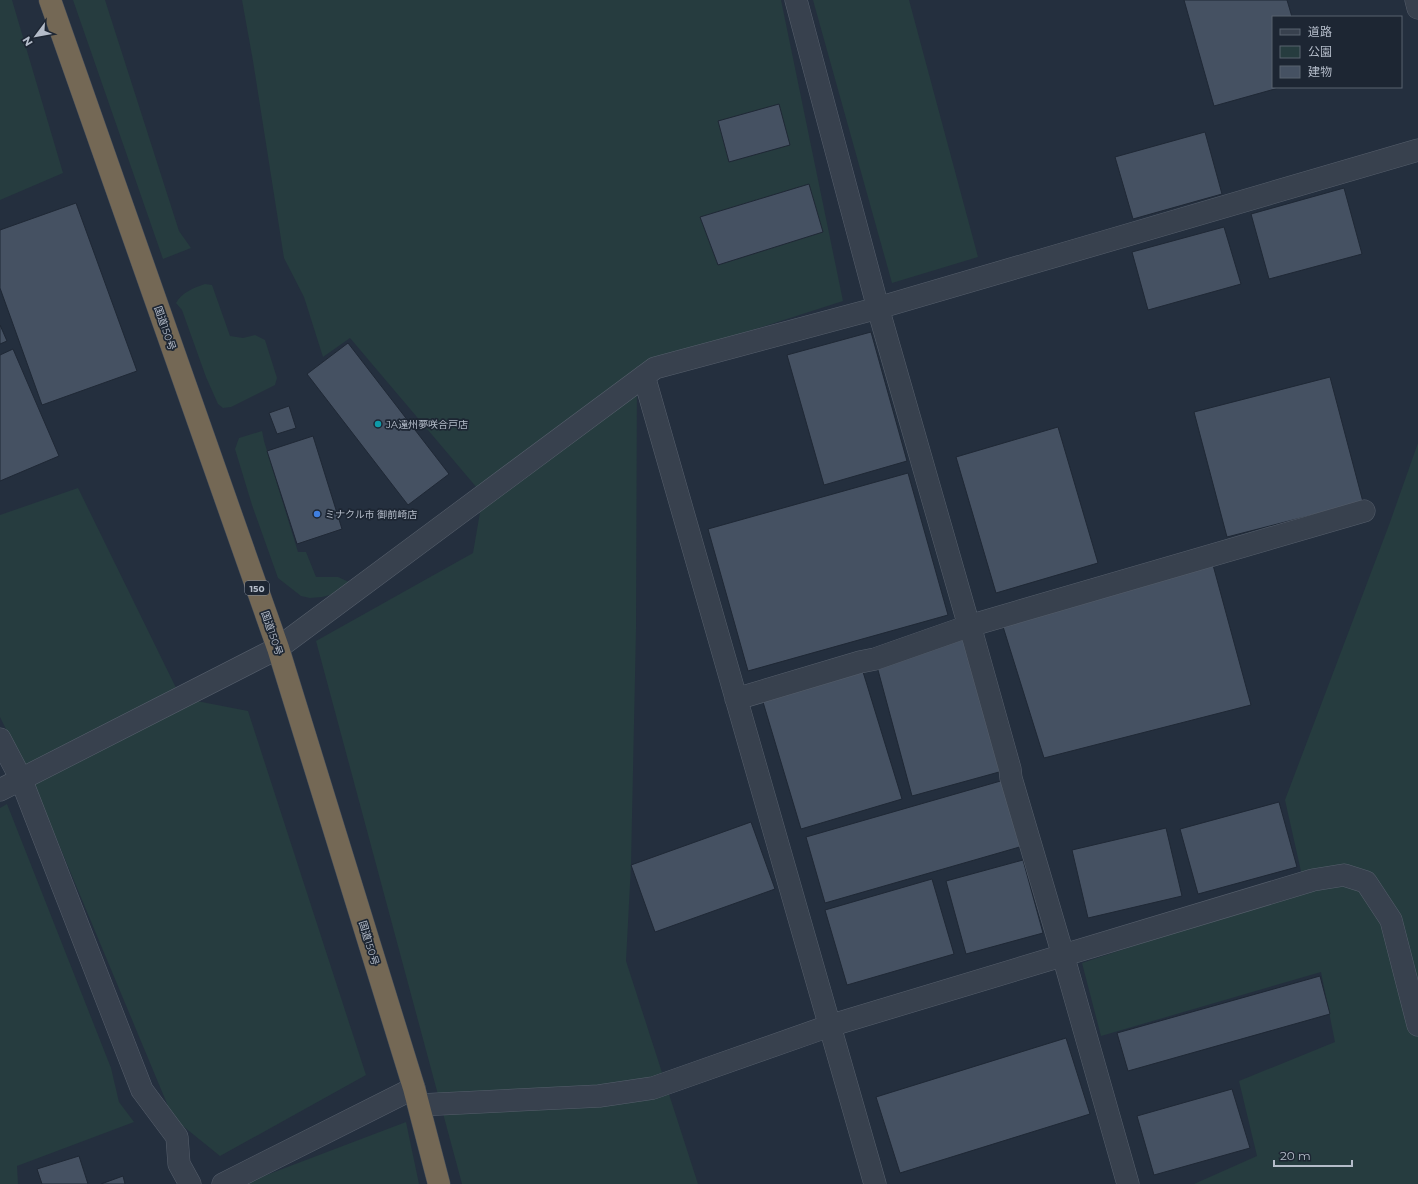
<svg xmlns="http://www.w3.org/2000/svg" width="1418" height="1184" font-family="Montserrat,'Noto Sans JP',sans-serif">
	<rect width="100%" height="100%" fill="#242f3e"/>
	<!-- green -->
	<path fill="#263c3f" d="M 0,0 L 12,0 L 63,173 L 0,200 Z
		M 73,0 L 105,0 L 179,231 L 191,248 L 163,259 Z
		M 242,0 L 781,0 L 843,301 L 637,367 L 636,630 L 631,865 L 626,961 L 698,1184 L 462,1184 L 316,641 L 473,553 L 483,495 L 350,338 L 323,357 L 304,297 L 284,258 L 253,61 Z
		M 813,0 L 909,0 L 978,257 L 892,283 Z
		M 205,284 L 212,285 L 230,336 L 243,338 L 255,335 L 265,340 L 277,378 L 275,385 L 231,407 L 223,408 L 218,404 L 206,377 L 182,310 L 176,303 C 182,292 194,288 205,284 Z
		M 262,431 L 264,441 L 298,552 L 306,552 L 316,577 L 338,577 L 349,582 L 334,594 L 322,597 L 310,598 L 301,596 L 278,578 L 252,505 L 235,449 L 239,438 Z
		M 1418,443 L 1418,1184 L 1194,1184 L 1257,1156 L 1239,1081 L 1335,1042 L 1321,972 L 1101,1036 L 1082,963 L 1305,889 L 1285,800 L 1389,525 Z
		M 78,488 L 181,698 L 248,711 L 366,1075 L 220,1156 L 173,1118 L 37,792 L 0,717 L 0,515 Z
		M 7,804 L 111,1068 L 119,1102 L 134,1122 L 17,1166 L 18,1184 L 0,1184 L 0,808 Z
		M 406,1122 L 419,1184 L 243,1184 Z"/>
	<!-- building -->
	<path fill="#455162" stroke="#1f2835" d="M 1184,0 L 1287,0 L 1292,17 L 1273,17 L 1273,87 L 1282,87 L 1214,106 Z
		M 779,104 L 790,145 L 729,162 L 718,121 Z
		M 1205,132 L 1222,194 L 1133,219 L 1115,157 Z
		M 809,184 L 823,232 L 718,265 L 700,217 Z
		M 1344,188 L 1362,254 L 1269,279 L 1251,214 Z
		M 76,203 L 137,371 L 42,405 L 0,288 L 0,230 Z
		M 1224,227 L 1241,284 L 1148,310 L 1132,252 Z
		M 0,325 L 7,341 L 0,344 Z
		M 871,332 L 907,461 L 824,485 L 787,355 Z
		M 348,343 L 449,474 L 408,505 L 307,374 Z
		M 13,349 L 59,456 L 0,481 L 0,355 Z
		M 1330,377 L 1363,502 L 1227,537 L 1194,412 Z
		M 289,406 L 296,428 L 277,434 L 269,413 Z
		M 1058,427 L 1098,563 L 996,593 L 956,457 Z
		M 313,436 L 342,529 L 297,544 L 267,451 Z
		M 908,473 L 948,615 L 748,671 L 708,529 Z
		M 1213,565 L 1251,705 L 1044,758 L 1000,617 Z
		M 972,633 L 1010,769 L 912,796 L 875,659 Z
		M 860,662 L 902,799 L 801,829 L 760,692 Z
		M 1011,778 L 1030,844 L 825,903 L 806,837 Z
		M 1279,802 L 1297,867 L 1198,894 L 1180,829 Z
		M 751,822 L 775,889 L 655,932 L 631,865 Z
		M 1166,828 L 1182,896 L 1088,918 L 1072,850 Z
		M 1023,860 L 1043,933 L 966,954 L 946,881 Z
		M 932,879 L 954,954 L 847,985 L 825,910 Z
		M 1320,976 L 1330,1014 L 1128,1071 L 1117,1033 Z
		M 1066,1038 L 1090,1114 L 900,1173 L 876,1097 Z
		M 1232,1089 L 1250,1148 L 1154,1175 L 1137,1116 Z
		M 79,1156 L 88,1184 L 42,1184 L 37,1169 Z
		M 123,1176 L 125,1184 L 101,1184 Z"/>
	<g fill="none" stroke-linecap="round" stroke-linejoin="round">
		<defs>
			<path id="minor" d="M 1416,0 L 1418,8
				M 644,376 L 875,1184
				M 736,699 L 860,662 L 875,659 L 969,626 L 1364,511
				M 0,739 L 21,779 L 142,1090 L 177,1137 L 179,1164 L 190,1184
				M 0,790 L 278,648 L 655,368 L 878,308 L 796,0
				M 419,1105 L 599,1096 L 653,1088 L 829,1026 L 1313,880 L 1344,875 L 1366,882 L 1391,920 L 1418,1025
				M 223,1184 L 414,1088
				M 1128,1184 L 1063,955 L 1011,778 L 1010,769 L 972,633 L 969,626 L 878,308 L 1418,150"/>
			<path id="highway" d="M 50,0 L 278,648 L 414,1088 L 439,1184"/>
		</defs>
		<!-- minor casing -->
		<use href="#minor" stroke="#565f6c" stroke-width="23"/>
		<!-- highway casing -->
		<use href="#highway" stroke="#434c59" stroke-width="23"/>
		<!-- minor -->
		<use href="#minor" stroke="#38414e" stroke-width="22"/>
		<!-- highway -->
		<use href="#highway" stroke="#746855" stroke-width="22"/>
	</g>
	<!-- markers -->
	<circle fill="#0f9aa8" stroke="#1d2633" stroke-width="1.5" cx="378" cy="424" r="4"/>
	<circle fill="#3f7fe0" stroke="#1d2633" stroke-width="1.5" cx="317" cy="514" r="4"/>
	<g text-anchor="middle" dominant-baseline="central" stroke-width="3.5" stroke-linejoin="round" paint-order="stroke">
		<!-- shield labels -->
		<rect fill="#1d2633" stroke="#878f9c" stroke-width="1" x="245" y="581" width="24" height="14" rx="3"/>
		<g font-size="9" font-weight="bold" fill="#b4bcc9">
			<text x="257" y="588">150</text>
		</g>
		<!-- street labels -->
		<g font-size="10" fill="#b4bcc9" stroke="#1d2633">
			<text transform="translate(165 328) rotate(71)">国道150号</text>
			<text transform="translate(272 633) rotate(71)">国道150号</text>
			<text transform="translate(369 943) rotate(73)">国道150号</text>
		</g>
		<!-- poi labels -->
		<g font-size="10" fill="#b4bcc9" stroke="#1d2633" text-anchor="start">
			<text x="386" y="424">JA遠州夢咲合戸店</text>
			<text x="325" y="514">ミナクル市 御前崎店</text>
		</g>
	</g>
	<!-- legend -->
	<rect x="1272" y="16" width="130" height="72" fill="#1d2633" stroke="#59626f"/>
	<rect x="1280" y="29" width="20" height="6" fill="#38414e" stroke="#59626f"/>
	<text x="1308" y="36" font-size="12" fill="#b4bcc9">道路</text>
	<rect x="1280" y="46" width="20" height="12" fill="#263c3f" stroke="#59626f"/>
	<text x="1308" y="56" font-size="12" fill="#b4bcc9">公園</text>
	<rect x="1280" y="66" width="20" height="12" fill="#455162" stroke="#59626f"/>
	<text x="1308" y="76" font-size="12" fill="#b4bcc9">建物</text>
	<!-- north arrow -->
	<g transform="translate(36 36) rotate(238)" stroke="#1d2633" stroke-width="3" paint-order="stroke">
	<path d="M0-3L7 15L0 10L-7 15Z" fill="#b4bcc9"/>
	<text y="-6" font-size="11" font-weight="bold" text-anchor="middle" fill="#b4bcc9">N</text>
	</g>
	<!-- scale -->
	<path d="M1274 1160v6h78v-6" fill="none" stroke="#b4bcc9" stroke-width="2"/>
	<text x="1280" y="1160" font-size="12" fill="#b4bcc9" stroke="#1d2633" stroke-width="3" paint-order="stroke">20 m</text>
</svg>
